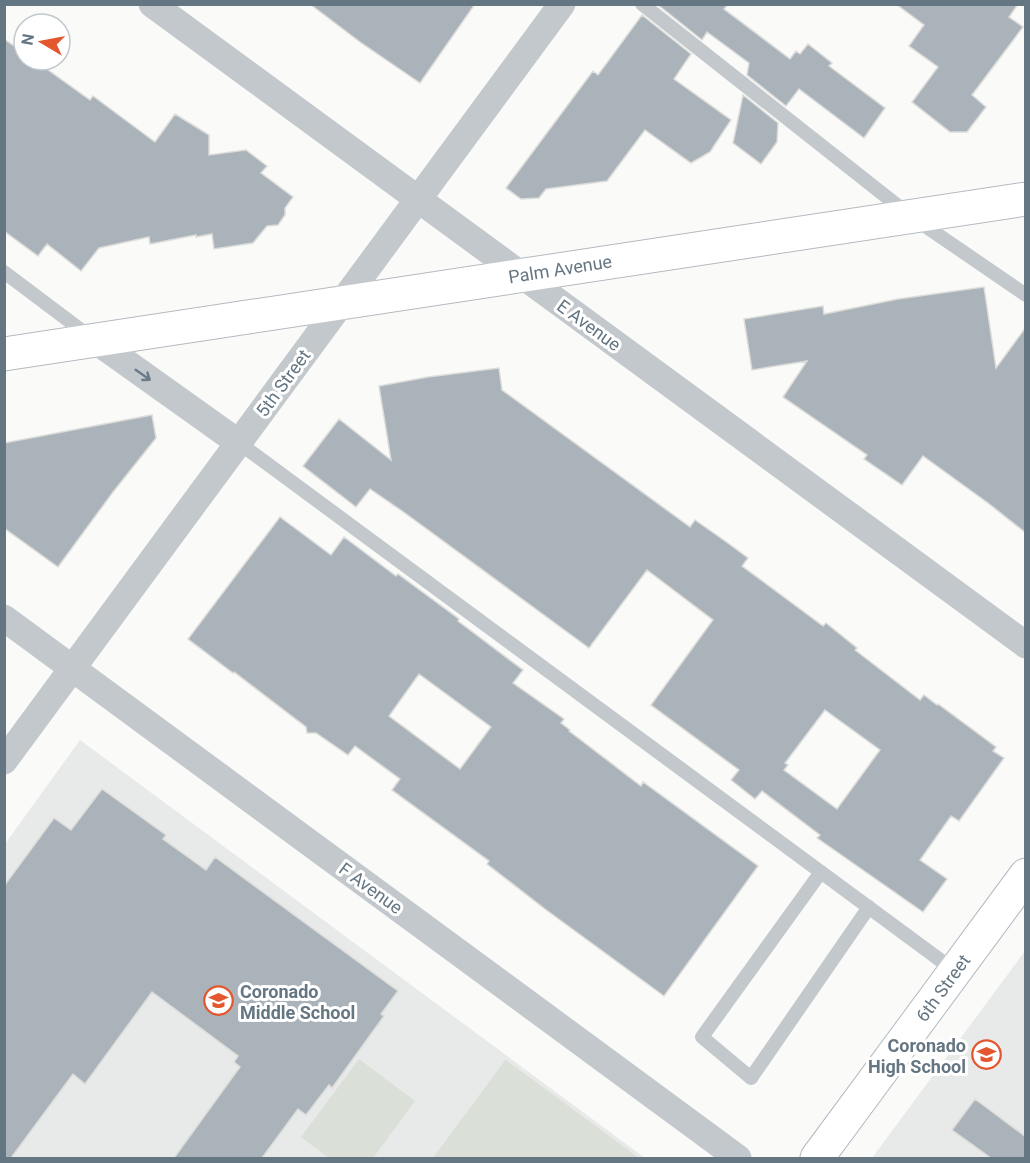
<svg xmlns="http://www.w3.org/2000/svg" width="1030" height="1163" font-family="Roboto,sans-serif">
	<rect width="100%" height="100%" fill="#fafaf8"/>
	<!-- built -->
	<path fill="#e8e9e9" d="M 80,740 L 645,1158 L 5,1158 L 5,844 Z
		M 1025,951 L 1025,1158 L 872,1158 Z"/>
	<!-- green -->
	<path fill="#dadfd7" d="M 359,1059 L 415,1101 L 373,1158 L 329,1158 L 301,1137 Z
		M 506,1059 L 506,1060 L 639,1158 L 433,1158 Z"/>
	<!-- building -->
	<path fill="#aab3b9" stroke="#dcdcda" stroke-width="1.5" fill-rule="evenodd" d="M 310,4 L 475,4 L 420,83 L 360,42 Z
		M 657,4 L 728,4 L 724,9 L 790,59 L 796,51 L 800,54 L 808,44 L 832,63 L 829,66 L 885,108 L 864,138 L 799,89 L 786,106 L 747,75 L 749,63 L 707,32 L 702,40 Z
		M 896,4 L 1018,4 L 1009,17 L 1023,27 L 972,95 L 986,107 L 967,132 L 950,132 L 912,102 L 938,67 L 909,46 L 924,25 Z
		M 642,15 L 691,54 L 674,79 L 731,120 L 710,152 L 691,163 L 645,130 L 607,181 L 546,189 L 539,198 L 521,199 L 506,188 L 593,71 L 598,75 Z
		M 4,39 L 24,53 L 24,60 L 34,60 L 90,100 L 93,96 L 155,142 L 175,114 L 209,135 L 209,155 L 246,150 L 267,166 L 261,173 L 293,197 L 285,208 L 285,215 L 278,225 L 267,226 L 253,243 L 214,249 L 212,234 L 196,237 L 196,235 L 150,244 L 149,237 L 99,248 L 81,271 L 47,244 L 38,256 L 4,231 Z
		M 743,95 L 778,123 L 777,142 L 761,164 L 733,143 Z
		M 984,287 L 996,368 L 1026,327 L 1026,533 L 988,503 L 923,456 L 902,485 L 864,459 L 867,455 L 783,397 L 807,361 L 752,370 L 744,319 L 823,306 L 824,314 L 898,299 Z
		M 499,368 L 502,390 L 690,527 L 695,520 L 725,541 L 748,558 L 742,566 L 823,626 L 826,623 L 857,648 L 855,650 L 920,700 L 924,695 L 937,705 L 938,704 L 996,747 L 993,751 L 1004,758 L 959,821 L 951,816 L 920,860 L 947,879 L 923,912 L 817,838 L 820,835 L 762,791 L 755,799 L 731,780 L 739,770 L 651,705 L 713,620 L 647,570 L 589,648 L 405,513 L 370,489 L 356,507 L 303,466 L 339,419 L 391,460 L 379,386 L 428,377 ZM 825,710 L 880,750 L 837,809 L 784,770 L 788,765 L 785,763 Z
		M 152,415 L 156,438 L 113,492 L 58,567 L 4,528 L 4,443 Z
		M 280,517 L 331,555 L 344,537 L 396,576 L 398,574 L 459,619 L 458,621 L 523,670 L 513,683 L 564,719 L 561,723 L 570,730 L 569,731 L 641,786 L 643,782 L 758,866 L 664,996 L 545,909 L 487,864 L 489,861 L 392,790 L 400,779 L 355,746 L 348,755 L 316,733 L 307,733 L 306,727 L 234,672 L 233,673 L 188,639 ZM 419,674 L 491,727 L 460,769 L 389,716 Z
		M 102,789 L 166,835 L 163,839 L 206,870 L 215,857 L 398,991 L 381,1014 L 384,1016 L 332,1088 L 329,1085 L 306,1115 L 298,1109 L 262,1158 L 174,1158 L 240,1067 L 234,1062 L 238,1056 L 152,992 L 85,1084 L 73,1074 L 11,1158 L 4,1158 L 4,886 L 54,818 L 71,830 Z
		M 975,1099 L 1026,1137 L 1026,1158 L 991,1158 L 952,1130 Z"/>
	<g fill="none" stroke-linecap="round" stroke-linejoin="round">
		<defs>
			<path id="secondary" d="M 4,354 L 1026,199
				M 817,1158 L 1026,875"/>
		</defs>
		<!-- secondary casing -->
		<use href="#secondary" stroke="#b3babf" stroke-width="35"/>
		<!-- lane -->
		<path stroke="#c3c8cc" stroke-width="14" d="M 642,4 L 912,217 L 1026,295
			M 4,272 L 89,336
			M 239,443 L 955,971
			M 821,872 L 702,1037 L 751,1078 L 869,907"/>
		<!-- street -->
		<path stroke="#c3c8cc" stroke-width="27" d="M 152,4 L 1026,645
			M 96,341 L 239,443
			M 4,618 L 738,1158
			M 4,761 L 562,4"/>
		<!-- secondary -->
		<use href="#secondary" stroke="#fff" stroke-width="33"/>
	</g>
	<!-- one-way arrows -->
	<defs><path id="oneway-shaft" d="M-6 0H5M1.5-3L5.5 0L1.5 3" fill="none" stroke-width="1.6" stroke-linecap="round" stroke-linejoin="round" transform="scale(1.5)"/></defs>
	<use stroke="#6a7a87" href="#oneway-shaft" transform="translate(143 375) rotate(35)"/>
	<!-- icons -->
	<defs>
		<symbol id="school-ring" viewBox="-11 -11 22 22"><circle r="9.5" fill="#fff" stroke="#e4572e" stroke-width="1.5"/><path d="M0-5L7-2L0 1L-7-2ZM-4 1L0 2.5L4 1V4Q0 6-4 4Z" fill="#e4572e"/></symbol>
	</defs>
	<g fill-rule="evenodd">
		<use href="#school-ring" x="202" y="984" width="33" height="33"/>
		<use href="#school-ring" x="970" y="1038" width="33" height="33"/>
	</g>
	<g text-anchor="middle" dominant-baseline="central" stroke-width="6" stroke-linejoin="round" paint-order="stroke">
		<!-- street labels -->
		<g font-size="18" fill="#657683" stroke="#fff">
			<text transform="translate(560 269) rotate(-9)">Palm Avenue</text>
			<text transform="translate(589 325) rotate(36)">E Avenue</text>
			<text transform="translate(283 383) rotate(-54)">5th Street</text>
			<text transform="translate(371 888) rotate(36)">F Avenue</text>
			<text transform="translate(943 988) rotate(-54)">6th Street</text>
		</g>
		<!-- poi labels -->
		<g font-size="18" font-weight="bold" fill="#657683" stroke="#fff" text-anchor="start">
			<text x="240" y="991">Coronado<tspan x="240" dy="21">Middle School</tspan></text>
			<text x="966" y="1045" text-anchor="end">Coronado<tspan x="966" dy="21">High School</tspan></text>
		</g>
	</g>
	<!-- border -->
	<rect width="1030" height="1163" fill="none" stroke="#657683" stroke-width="12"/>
	<!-- north arrow -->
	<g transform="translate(42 42) rotate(280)"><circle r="28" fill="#ffffff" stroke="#c1c8cd" stroke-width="1.5"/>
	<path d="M0-4.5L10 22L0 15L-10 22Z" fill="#e4572e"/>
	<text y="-9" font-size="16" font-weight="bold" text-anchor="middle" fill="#657683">N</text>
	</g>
</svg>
